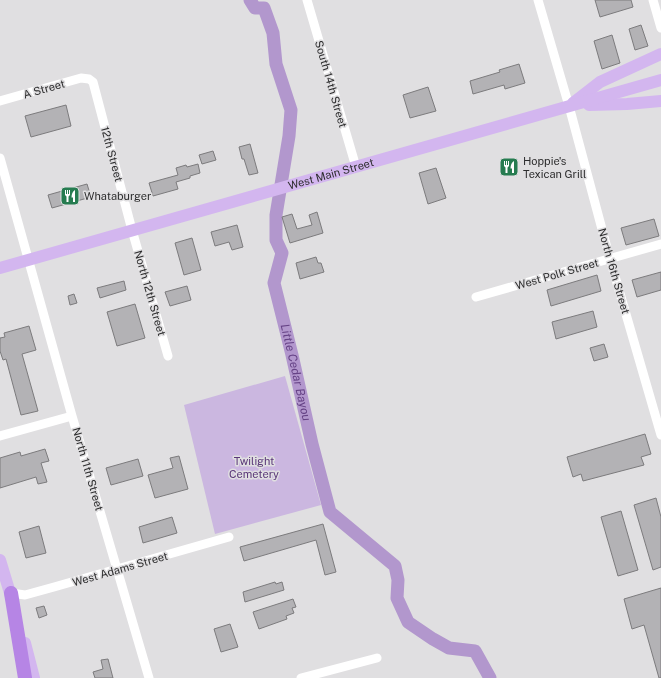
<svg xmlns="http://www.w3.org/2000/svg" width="661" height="678" font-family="'Public Sans',sans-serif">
	<rect width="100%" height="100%" fill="#e0dfe1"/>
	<!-- green -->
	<path fill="#cbb7e0" d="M 285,376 L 321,505 L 215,534 L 184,405 Z"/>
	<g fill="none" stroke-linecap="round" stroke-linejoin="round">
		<!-- river -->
		<path stroke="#b297cd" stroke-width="13" id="s1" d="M 250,0 L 255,8 L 264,8 L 273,33 L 276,64 L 291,110 L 289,136 L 276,215 L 276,240 L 282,253 L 274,283 L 292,355 L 312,444 L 330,512 L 395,566 L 398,580 L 397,598 L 408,622 L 433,639 L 449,648 L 475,651 L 490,678"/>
	</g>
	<!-- building -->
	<path fill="#b3b2b5" stroke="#7c7b7d" d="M 595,0 L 631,0 L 633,7 L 600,17 Z
		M 641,25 L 648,46 L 635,50 L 629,29 Z
		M 612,35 L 620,63 L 602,69 L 594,41 Z
		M 519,64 L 525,83 L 505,89 L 504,85 L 473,94 L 470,81 L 500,72 L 499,70 Z
		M 428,87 L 436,111 L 410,118 L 403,95 Z
		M 66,105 L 71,126 L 31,137 L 25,116 Z
		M 250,144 L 258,173 L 249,175 L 244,159 L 242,159 L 239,147 Z
		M 213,151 L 216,160 L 202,164 L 199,155 Z
		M 198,164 L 200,173 L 190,176 L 190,178 L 176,182 L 178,189 L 153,196 L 149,183 L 178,175 L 176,168 L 186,165 L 187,167 Z
		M 436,168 L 446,198 L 428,204 L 419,173 Z
		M 87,184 L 91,197 L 52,208 L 48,195 Z
		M 317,212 L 323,233 L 290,243 L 282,217 L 292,214 L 297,229 L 312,225 L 309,215 Z
		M 654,219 L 659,236 L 626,245 L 621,228 Z
		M 237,225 L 243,247 L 232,250 L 229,242 L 215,246 L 211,232 Z
		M 192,238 L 201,270 L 184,275 L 175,243 Z
		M 316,257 L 318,263 L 321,263 L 324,272 L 300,279 L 296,263 Z
		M 661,272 L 661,290 L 637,297 L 632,280 Z
		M 597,275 L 601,291 L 551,306 L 547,290 Z
		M 124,281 L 126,290 L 100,298 L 97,288 Z
		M 187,286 L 191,300 L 170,306 L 165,292 Z
		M 74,294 L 77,303 L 70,305 L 68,296 Z
		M 135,304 L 145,338 L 117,346 L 107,312 Z
		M 593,311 L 597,327 L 556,339 L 552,322 Z
		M 29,326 L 36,350 L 22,354 L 38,411 L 21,415 L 6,359 L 3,360 L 0,351 L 0,338 L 5,337 L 4,333 Z
		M 604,344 L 608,357 L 594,361 L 590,348 Z
		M 645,434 L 651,454 L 641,457 L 644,465 L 583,481 L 581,474 L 573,477 L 567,457 Z
		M 45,449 L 49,461 L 41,463 L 47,482 L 38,484 L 36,477 L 0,488 L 0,458 L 20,452 L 21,456 Z
		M 179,456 L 188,489 L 155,498 L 148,475 L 173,468 L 170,458 Z
		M 138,459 L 143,476 L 111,485 L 106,468 Z
		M 656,498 L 661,517 L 661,567 L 653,570 L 634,505 Z
		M 621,511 L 638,570 L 618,576 L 601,517 Z
		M 172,517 L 177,533 L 143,543 L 139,527 Z
		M 323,524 L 336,572 L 325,575 L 316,540 L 244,561 L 240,547 Z
		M 39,526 L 46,553 L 26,558 L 19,532 Z
		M 275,582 L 276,584 L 282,582 L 284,590 L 245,602 L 243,592 Z
		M 661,588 L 661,678 L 659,678 L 644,625 L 632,629 L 624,599 Z
		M 293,599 L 296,607 L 292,608 L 294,613 L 286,616 L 287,619 L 259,629 L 253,612 Z
		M 44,606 L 47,615 L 39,618 L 36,608 Z
		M 230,624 L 238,647 L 221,652 L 214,629 Z
		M 108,659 L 113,678 L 95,678 L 93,672 L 103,669 L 101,660 Z"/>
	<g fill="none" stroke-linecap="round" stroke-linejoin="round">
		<!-- minor -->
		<path stroke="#fff" stroke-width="9" d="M 307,0 L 356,167
			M 538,0 L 569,106 L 610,259 L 661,435
			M 653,0 L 661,28
			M 0,101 L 81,78 L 89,79 L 93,82 L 132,230 L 168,356
			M 0,158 L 72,416 L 149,678
			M 476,297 L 661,244
			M 0,436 L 72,416
			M 11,593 L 25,595 L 54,587 L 229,537
			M 301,678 L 377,658"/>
		<!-- major -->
		<g stroke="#d3b6ef" stroke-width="12">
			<path d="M 573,103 L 600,82 L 661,54"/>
			<path d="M 589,105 L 627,104 L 661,101"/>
			<path id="s2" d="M 0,268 L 661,80"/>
			<path d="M 0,560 L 13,603"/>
			<path d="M 25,643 L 34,678"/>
		</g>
		<!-- highway -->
		<path stroke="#b685e5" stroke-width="14" d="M 11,593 L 25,678"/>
	</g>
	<!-- icons -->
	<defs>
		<symbol id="restaurant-square" viewBox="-11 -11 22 22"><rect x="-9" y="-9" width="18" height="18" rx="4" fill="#267c50" stroke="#e0dfe1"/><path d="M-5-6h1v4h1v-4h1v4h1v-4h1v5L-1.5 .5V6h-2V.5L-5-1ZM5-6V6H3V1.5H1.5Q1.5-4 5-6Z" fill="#fff"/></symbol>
	</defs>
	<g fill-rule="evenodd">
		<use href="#restaurant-square" x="498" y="156" width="22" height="22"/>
		<use href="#restaurant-square" x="59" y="185" width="22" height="22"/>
	</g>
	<g text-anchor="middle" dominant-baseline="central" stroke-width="3" stroke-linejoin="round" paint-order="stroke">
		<!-- street labels -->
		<g font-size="11" fill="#2c2c2d" stroke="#e0dfe1">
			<text transform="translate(331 84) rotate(74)">South 14th Street</text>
			<text transform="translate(44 89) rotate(-16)">A Street</text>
			<text transform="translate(112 154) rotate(75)">12th Street</text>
			<text stroke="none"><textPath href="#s2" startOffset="344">West Main Street</textPath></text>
			<text transform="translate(614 271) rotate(74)">North 16th Street</text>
			<text transform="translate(557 274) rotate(-16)">West Polk Street</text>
			<text transform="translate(150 293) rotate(74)">North 12th Street</text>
			<text transform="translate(88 469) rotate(74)">North 11th Street</text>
			<text transform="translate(120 569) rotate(-16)">West Adams Street</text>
		</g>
		<!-- poi labels -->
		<g font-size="11" fill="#2c2c2d" stroke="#e0dfe1" text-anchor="start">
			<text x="523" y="161">Hoppie's<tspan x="523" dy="13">Texican Grill</tspan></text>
			<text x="84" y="196">Whataburger</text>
		</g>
		<!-- park labels -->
		<g font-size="11" fill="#593678" stroke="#e0dfe1">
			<text x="254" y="461">Twilight<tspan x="254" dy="13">Cemetery</tspan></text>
		</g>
		<!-- water labels -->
		<g font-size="12" font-style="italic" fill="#664386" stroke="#e0dfe1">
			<text stroke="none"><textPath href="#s1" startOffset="393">Little Cedar Bayou</textPath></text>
		</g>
	</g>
</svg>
